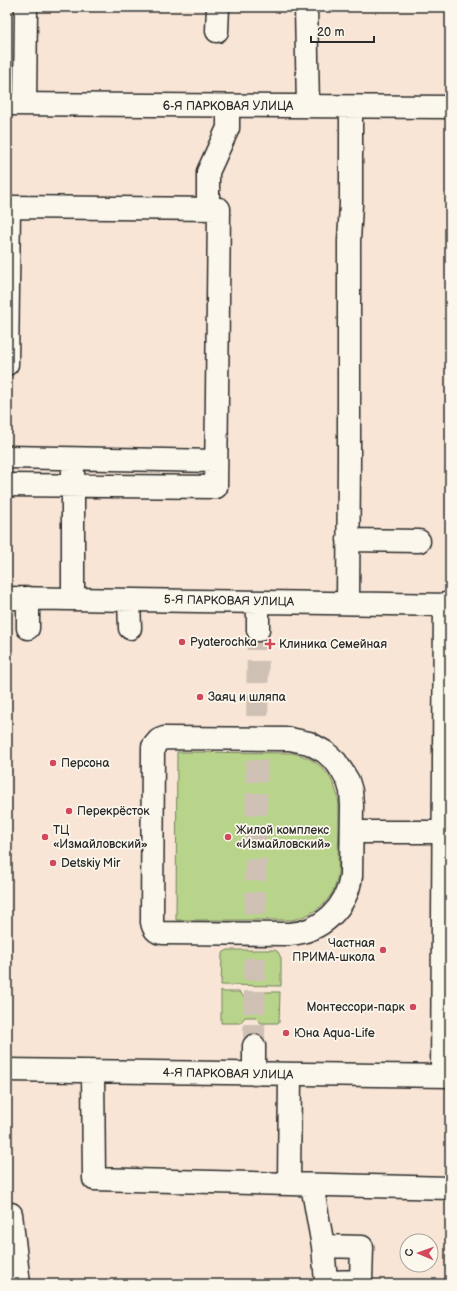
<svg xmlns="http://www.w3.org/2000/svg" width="457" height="1291" font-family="'Balsamiq Sans',sans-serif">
	<rect width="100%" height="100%" fill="#f8e5d6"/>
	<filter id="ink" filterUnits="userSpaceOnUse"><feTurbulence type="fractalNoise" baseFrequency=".025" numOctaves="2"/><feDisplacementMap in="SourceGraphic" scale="8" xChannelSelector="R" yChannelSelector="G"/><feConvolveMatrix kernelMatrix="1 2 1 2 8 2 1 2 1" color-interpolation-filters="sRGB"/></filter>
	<g filter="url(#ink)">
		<!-- green -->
		<path fill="#b8d48b" stroke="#72805b" d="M 177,752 L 292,753 C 320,758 337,779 339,806 C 339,820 339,835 338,849 C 338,859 339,870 337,880 C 332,902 313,916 291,920 L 176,920 Z
			M 228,950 L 275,950 L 278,952 L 281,958 L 281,986 L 221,985 L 222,955 L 224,952 Z
			M 221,990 L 224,992 L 239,992 L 244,997 L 257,997 L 262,992 L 280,992 L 279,1023 L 261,1023 L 256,1017 L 245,1017 L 240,1023 L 221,1023 Z"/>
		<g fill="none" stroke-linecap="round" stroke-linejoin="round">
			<!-- minor-tunnel -->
			<path stroke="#cfc0b4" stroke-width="22" stroke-dasharray="22 11" stroke-linecap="butt" d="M 254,1046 L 258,630"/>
			<defs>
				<path id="minor" d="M 306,7 L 308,106
					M 217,31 L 218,7
					M 7,104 L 450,107
					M 25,104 L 26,7
					M 208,209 L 208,172 L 228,128 L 228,106
					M 7,364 L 9,207 L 219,209 L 216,487 L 7,485
					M 7,457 L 216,461
					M 348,540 L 419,541
					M 7,598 L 450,605
					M 73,599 L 73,472
					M 129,600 L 130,628
					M 348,602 L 349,459 L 349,241 L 351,204 L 351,107
					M 28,628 L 28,598
					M 258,630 L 258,602
					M 164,738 L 290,739 L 309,743 L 325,752 L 336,762 L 342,771 L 348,781 L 351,791 L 352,806 L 351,876 C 347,908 321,932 289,934 L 163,933 C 156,933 153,928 152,922 L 153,747 L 159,740 Z
					M 352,832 L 443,832
					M 7,1070 L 450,1076
					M 93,1072 L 94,1179 L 450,1188
					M 254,1074 L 254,1046
					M 442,1076 L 445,604
					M 289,1184 L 290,1074
					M 312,1185 L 323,1246
					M 7,1214 L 11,1214 L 19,1284
					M 323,1246 L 362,1247 L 361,1281 L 326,1282 Z"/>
			</defs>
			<!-- minor casing -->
			<use href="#minor" stroke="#2b2b2b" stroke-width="25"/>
			<!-- minor -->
			<use href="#minor" stroke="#fbf7ec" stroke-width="22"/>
		</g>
	</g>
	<!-- markers -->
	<g fill="#d1495b" stroke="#fbf7ec" stroke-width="1.5">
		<circle cx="182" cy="642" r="4"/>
		<path d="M268 638h4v4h4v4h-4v4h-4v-4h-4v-4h4z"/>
		<circle cx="200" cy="697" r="4"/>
		<circle cx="53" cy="763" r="4"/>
		<circle cx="69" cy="811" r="4"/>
		<circle cx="45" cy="837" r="4"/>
		<circle cx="228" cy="837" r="4"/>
		<circle cx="53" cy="863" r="4"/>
		<circle cx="383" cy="950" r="4"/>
		<circle cx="413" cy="1007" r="4"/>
		<circle cx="286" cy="1033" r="4"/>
	</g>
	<g text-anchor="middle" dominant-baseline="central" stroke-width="3.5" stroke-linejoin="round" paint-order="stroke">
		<!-- street labels -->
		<g font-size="12" fill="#2b2b2b" stroke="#fbf7ec">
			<text x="228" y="106">6-Я ПАРКОВАЯ УЛИЦА</text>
			<text transform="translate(229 601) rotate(1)">5-Я ПАРКОВАЯ УЛИЦА</text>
			<text transform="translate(228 1074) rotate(1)">4-Я ПАРКОВАЯ УЛИЦА</text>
		</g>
		<!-- poi labels -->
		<g font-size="12" fill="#2b2b2b" stroke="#fbf7ec" text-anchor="start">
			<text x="190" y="642">Pyaterochka</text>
			<text x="279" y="644">Клиника Семейная</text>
			<text x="208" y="697">Заяц и шляпа</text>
			<text x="61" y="763">Персона</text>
			<text x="77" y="811">Перекрёсток</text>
			<text x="53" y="830">ТЦ<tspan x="53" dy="14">«Измайловский»</tspan></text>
			<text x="236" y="830">Жилой комплекс<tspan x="236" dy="14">«Измайловский»</tspan></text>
			<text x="61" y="863">Detskiy Mir</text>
			<text x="375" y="943" text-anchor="end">Частная<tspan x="375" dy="14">ПРИМА-школа</tspan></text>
			<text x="405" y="1007" text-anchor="end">Монтессори-парк</text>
			<text x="294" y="1033">Юна Aqua-Life</text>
		</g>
	</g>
	<!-- margin -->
	<rect width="457" height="1291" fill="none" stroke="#fbf7ec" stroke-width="24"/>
	<rect x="12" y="12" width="433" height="1267" fill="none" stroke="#2b2b2b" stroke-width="1.5" filter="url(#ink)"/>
	<!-- north arrow -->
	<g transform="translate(419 1253) rotate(272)"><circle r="19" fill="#fbf7ec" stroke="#a8a59f"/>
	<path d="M0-3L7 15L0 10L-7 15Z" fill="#d1495b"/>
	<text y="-6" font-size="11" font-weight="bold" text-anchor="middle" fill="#2b2b2b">С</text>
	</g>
	<!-- scale -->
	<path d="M311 36v6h63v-6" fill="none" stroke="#2b2b2b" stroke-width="2"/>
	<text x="317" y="36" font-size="12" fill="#2b2b2b" stroke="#fbf7ec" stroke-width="3" paint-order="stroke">20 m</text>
</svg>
